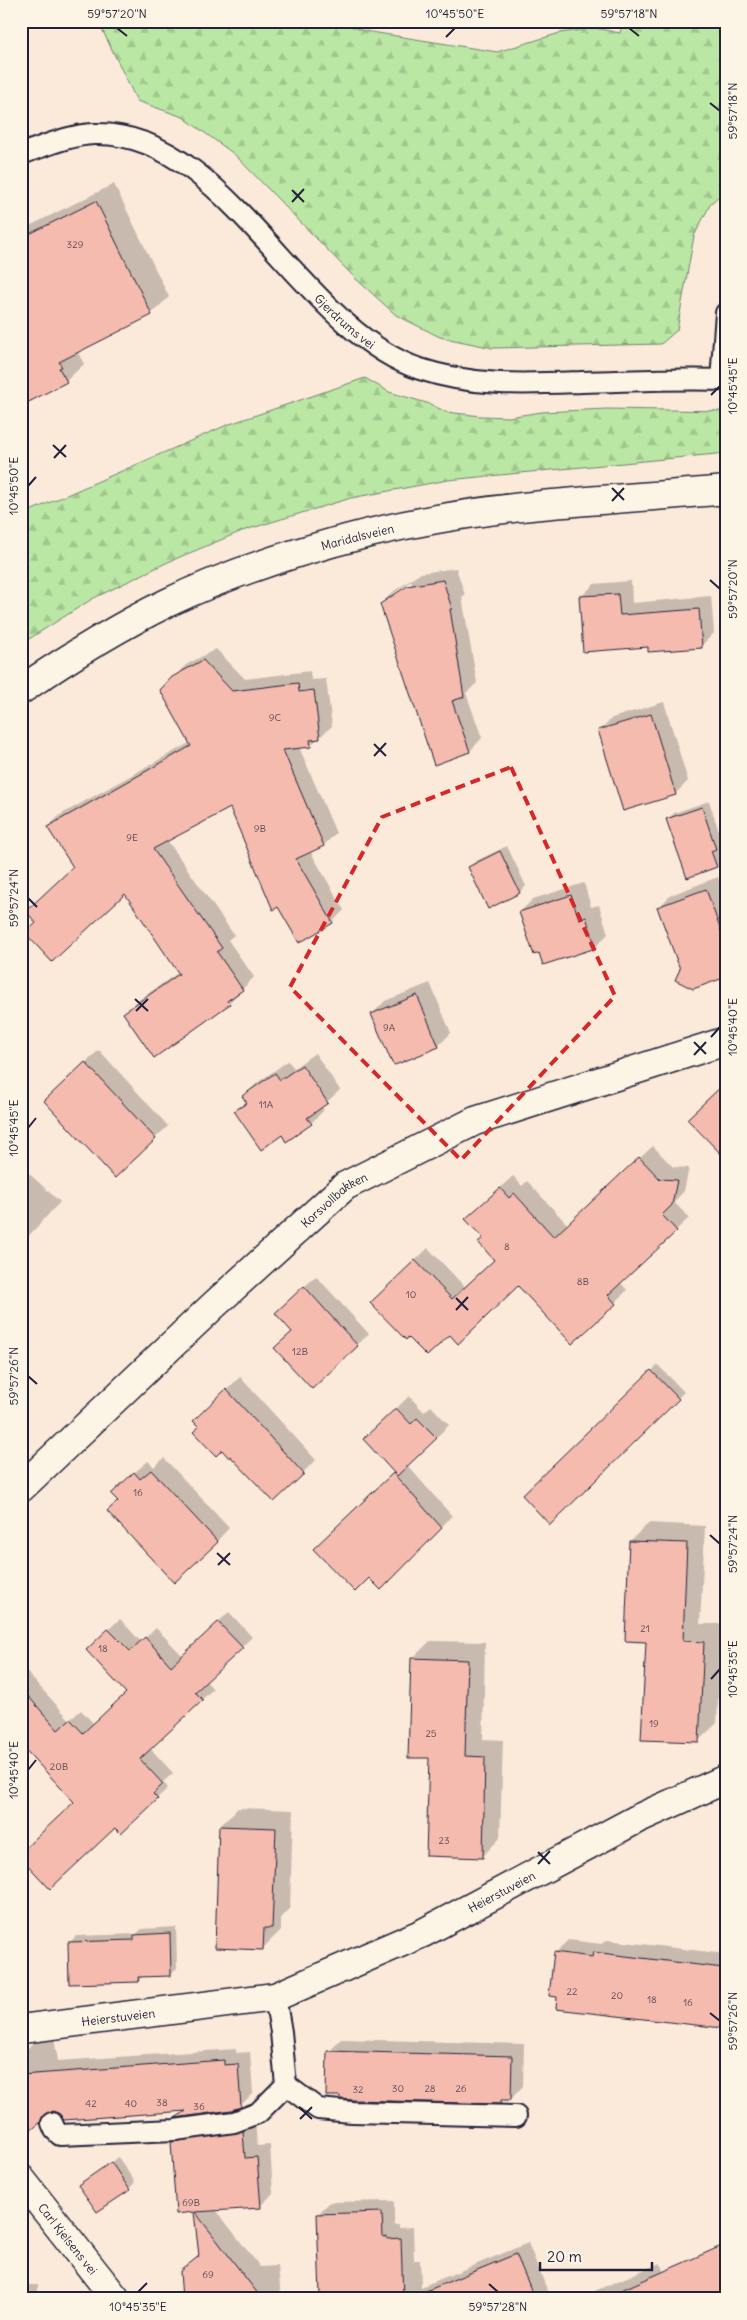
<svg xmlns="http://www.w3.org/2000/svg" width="747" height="2320" font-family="Delius,sans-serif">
	<defs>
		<pattern id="forest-firs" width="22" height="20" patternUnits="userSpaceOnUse" patternTransform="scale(1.25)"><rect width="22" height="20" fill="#bbe7a4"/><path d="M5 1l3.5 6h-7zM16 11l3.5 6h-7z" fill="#a0c68e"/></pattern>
	</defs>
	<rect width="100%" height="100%" fill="#fbe9da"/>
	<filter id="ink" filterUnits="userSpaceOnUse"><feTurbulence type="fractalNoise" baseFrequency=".02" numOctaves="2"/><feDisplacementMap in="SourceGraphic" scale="10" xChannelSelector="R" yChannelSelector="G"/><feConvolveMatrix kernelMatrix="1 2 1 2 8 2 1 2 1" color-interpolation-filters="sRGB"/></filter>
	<g filter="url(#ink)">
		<!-- forest -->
		<path fill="url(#forest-firs)" stroke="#6e8470" d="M 98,21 L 335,21 L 365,31 L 497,52 L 560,33 L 595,28 L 620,33 L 623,21 L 726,21 L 726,190 L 711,203 L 694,236 L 677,330 L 661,344 L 493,348 L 440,337 L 396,315 L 355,278 L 234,154 L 183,117 L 137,101 Z
			M 365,378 L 389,392 L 430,404 L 446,412 L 481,416 L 509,417 L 542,412 L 607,409 L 726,411 L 726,453 L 448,480 L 351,498 L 242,531 L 168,562 L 92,599 L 21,644 L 21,515 L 227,425 Z"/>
		<!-- shadow -->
		<path fill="#0003" fill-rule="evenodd" d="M 114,184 L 169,297 L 151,314 L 77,351 L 84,364 L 66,381 L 21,404 L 21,230 Z
			M 456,568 L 465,595 L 462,597 L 477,683 L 466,693 L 482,738 L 470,751 L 381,604 L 394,591 L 421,573 ZM 411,581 L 413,583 L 394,596 L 394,593 Z
			M 631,581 L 632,603 L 711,596 L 714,633 L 701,646 L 649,646 L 581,597 L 594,584 Z
			M 216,649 L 245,679 L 310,671 L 311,680 L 326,679 L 332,726 L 310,746 L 299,747 L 336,833 L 324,845 L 310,851 L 344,910 L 332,922 L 230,806 L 167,840 L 234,935 L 228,940 L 254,977 L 229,1003 L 124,1014 L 136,1002 L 179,972 L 125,892 L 38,922 L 75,866 L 48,827 L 60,815 L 191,742 L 161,690 L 186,665 Z
			M 664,702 L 688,781 L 675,794 L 599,731 L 612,718 Z
			M 709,801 L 726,853 L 726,860 L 721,865 L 687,876 L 668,819 L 674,813 Z
			M 507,846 L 526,886 L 520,892 L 469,867 L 476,861 Z
			M 718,877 L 726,897 L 726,976 L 682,969 L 658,908 L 671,895 Z
			M 584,883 L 591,907 L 599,905 L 608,934 L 595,947 L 540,951 L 520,912 L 533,899 Z
			M 430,983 L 451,1033 L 438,1046 L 372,1014 L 385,1001 Z
			M 21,993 L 26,997 L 21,1002 Z
			M 99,1050 L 168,1126 L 115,1176 L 59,1088 Z
			M 315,1053 L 340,1090 L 321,1107 L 324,1110 L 311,1123 L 282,1133 L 236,1111 L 247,1100 L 244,1096 L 257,1083 L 288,1061 L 294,1068 Z
			M 653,1146 L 673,1167 L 689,1168 L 684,1191 L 674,1202 L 689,1218 L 620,1282 L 627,1290 L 615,1303 L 518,1284 L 450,1333 L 372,1303 L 428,1248 L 466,1288 L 495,1260 L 484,1238 L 479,1207 L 513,1176 L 522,1186 L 527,1181 L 568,1225 Z
			M 21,1166 L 60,1202 L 21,1244 Z
			M 316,1276 L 369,1334 L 357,1345 L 294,1331 L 288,1302 Z
			M 658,1365 L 684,1392 L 550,1523 L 524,1495 Z
			M 240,1377 L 316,1460 L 274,1500 L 200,1427 L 208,1408 Z
			M 409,1396 L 424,1412 L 431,1406 L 449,1425 L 407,1465 L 452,1516 L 381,1588 L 326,1538 L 395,1472 L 378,1427 Z
			M 164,1458 L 229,1528 L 217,1541 L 119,1501 L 125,1481 L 148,1461 L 154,1467 Z
			M 649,1523 L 705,1526 L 700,1624 L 721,1624 L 717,1723 L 698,1741 L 647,1641 L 630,1541 Z
			M 229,1612 L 252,1637 L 206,1681 L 213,1689 L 150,1748 L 173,1773 L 163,1782 L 168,1788 L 157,1798 L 115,1826 L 76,1801 L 21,1743 L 21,1666 L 70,1720 L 81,1710 L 94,1724 L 127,1693 L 98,1639 L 120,1619 L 141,1642 L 156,1628 L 183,1656 Z
			M 430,1641 L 485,1642 L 483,1739 L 503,1740 L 500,1838 L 482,1857 L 430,1757 L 412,1659 Z
			M 238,1808 L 293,1810 L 290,1909 L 281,1917 L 281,1930 L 263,1948 L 220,1826 Z
			M 176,1927 L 177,1968 L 171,1975 L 144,1975 L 138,1981 L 69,1943 L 76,1936 L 136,1934 L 142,1929 Z
			M 568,1940 L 602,1944 L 607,1940 L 726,1954 L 726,2022 L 722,2026 L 555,1953 Z
			M 54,2038 L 58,2061 L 236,2049 L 236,2053 L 250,2052 L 253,2093 L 240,2106 L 179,2116 L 185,2110 L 60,2113 L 53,2110 L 39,2122 L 21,2112 L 21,2055 L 35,2041 Z
			M 341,2039 L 524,2044 L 523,2086 L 511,2099 L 504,2099 L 500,2102 L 329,2052 Z
			M 255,2119 L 257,2146 L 270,2145 L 273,2194 L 260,2206 L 216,2210 L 260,2267 L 278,2266 L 281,2299 L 190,2299 L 181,2272 L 200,2254 L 195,2211 L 172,2143 L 185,2130 Z
			M 118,2157 L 135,2182 L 129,2189 L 80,2185 Z
			M 394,2201 L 394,2225 L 399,2225 L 399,2228 L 413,2227 L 414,2260 L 420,2260 L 421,2287 L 528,2243 L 551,2299 L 349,2299 L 349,2293 L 318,2214 L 330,2202 Z
			M 21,2242 L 21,2285 L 38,2285 L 38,2299 L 21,2299 Z
			M 660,2263 L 675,2299 L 576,2299 Z"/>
		<!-- building -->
		<path fill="#f5bbae" stroke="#22223b" d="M 96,201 L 152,315 L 59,362 L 62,367 L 59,368 L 67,382 L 21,406 L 21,238 Z
			M 443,580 L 452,609 L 450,609 L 464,697 L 452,701 L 470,752 L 434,765 L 380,604 L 407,586 Z
			M 618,594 L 620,615 L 699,609 L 702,648 L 648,652 L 648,647 L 583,652 L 579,596 Z
			M 203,660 L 232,691 L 298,683 L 299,692 L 314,690 L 320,739 L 310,740 L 311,747 L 283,750 L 324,846 L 296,859 L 333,923 L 299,943 L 278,907 L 273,910 L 230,808 L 153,849 L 222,948 L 217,952 L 243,990 L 227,1001 L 230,1004 L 154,1058 L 123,1013 L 179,974 L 125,894 L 52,962 L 25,933 L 36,923 L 26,911 L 73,867 L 47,827 L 191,746 L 160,690 L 172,677 Z
			M 651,714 L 676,795 L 623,811 L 598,730 Z
			M 702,807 L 716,849 L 711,851 L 717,867 L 687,878 L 666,819 Z
			M 500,851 L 520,893 L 488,909 L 468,867 Z
			M 706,889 L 726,945 L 726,977 L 693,989 L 675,980 L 680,969 L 657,907 Z
			M 571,895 L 579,919 L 586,917 L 596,948 L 543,965 L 539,953 L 534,955 L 519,912 Z
			M 417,995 L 439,1047 L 395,1065 L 392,1063 L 371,1014 Z
			M 85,1062 L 156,1139 L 115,1178 L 44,1101 Z
			M 302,1065 L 328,1103 L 307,1118 L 312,1124 L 286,1142 L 282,1135 L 261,1150 L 234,1111 L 247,1103 L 242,1096 L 275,1073 L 280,1080 Z
			M 726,1082 L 726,1159 L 687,1119 Z
			M 639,1157 L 660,1179 L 677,1180 L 672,1205 L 662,1215 L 677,1231 L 608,1295 L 616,1304 L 572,1344 L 518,1286 L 458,1344 L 450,1335 L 427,1356 L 408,1337 L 406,1340 L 370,1303 L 415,1260 L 452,1299 L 494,1260 L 478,1242 L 483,1238 L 465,1219 L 500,1188 L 509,1198 L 514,1193 L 554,1237 Z
			M 304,1286 L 358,1346 L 312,1389 L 274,1348 L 292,1332 L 275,1313 Z
			M 651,1370 L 679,1399 L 550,1525 L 522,1495 Z
			M 226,1389 L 304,1474 L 274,1502 L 230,1456 L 229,1458 L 222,1450 L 216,1456 L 193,1432 L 199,1427 L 193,1421 Z
			M 396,1408 L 411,1424 L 417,1418 L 437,1438 L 397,1476 L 363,1439 Z
			M 151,1470 L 218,1542 L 174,1583 L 107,1511 L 118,1501 L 111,1494 L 134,1472 L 140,1479 Z
			M 393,1473 L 442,1528 L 381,1590 L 369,1578 L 355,1592 L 313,1549 Z
			M 629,1541 L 687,1543 L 683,1641 L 704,1642 L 699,1742 L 641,1740 L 646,1642 L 625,1641 Z
			M 218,1622 L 243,1648 L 195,1692 L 203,1700 L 140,1759 L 163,1784 L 153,1794 L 158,1799 L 121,1834 L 115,1828 L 50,1889 L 21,1858 L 21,1852 L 74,1802 L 21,1745 L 21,1688 L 58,1730 L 70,1719 L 83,1733 L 126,1693 L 86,1650 L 108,1629 L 130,1651 L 145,1637 L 171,1666 Z
			M 411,1658 L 468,1660 L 465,1756 L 485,1757 L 483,1858 L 426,1856 L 429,1758 L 408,1758 Z
			M 219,1826 L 276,1828 L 272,1928 L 264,1928 L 263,1950 L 215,1948 Z
			M 170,1933 L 171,1976 L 138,1977 L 139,1982 L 69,1984 L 68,1942 L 134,1940 L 134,1935 Z
			M 554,1952 L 592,1957 L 593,1952 L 723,1968 L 723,1971 L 726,1971 L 726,2017 L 723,2017 L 722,2028 L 556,2009 L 557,1997 L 549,1996 Z
			M 327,2051 L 512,2056 L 511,2100 L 501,2100 L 501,2104 L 353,2100 L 340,2099 L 340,2096 L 326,2096 Z
			M 224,2060 L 224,2065 L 238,2064 L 241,2107 L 231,2110 L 175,2118 L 186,2111 L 64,2120 L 59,2114 L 53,2111 L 43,2116 L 40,2123 L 21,2138 L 21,2075 Z
			M 243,2131 L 245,2158 L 257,2157 L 261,2208 L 195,2212 L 262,2299 L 182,2299 L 180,2271 L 199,2256 L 194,2212 L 176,2214 L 171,2142 Z
			M 111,2162 L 130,2190 L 97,2212 L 78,2185 Z
			M 382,2212 L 383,2237 L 387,2236 L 387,2239 L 401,2238 L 403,2299 L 348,2299 L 348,2294 L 320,2295 L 317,2214 Z
			M 726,2244 L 726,2299 L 601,2299 Z
			M 516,2254 L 535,2299 L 409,2299 L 409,2298 Z"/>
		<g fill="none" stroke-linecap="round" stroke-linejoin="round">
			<defs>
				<g id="lane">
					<path id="s1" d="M 21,154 C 45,146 69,135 94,134 C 226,130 299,329 420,369 C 474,387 526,384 582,382 C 630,381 678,378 726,380"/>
					<path d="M 721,380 L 726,313"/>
					<path d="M 286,2085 L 318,2109 L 352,2112 L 516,2116"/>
					<path d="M 52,2123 L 55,2130 L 60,2135 L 175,2130 L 234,2122 L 258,2113 L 286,2085 L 281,2032 L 275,1997"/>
				</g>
				<g id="street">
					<path id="s2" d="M 21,1488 L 214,1305 L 345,1186 L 475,1121 L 726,1041"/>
					<path id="s3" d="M 21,2029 L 275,1997 L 423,1933 L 639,1818 L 726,1779"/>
				</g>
				<g id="secondary">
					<path id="s4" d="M 21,690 C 68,658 116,628 167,603 C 246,565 350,534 437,519 C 532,502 629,499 726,490"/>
					<path id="s5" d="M 21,2179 L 116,2299"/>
				</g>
			</defs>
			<!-- lane casing -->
			<use href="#lane" stroke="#22223b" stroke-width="24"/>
			<!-- street casing -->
			<use href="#street" stroke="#22223b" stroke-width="31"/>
			<!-- secondary casing -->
			<use href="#secondary" stroke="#22223b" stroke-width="31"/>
			<!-- lane -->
			<use href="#lane" stroke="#fcf5e5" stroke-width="20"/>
			<!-- street -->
			<use href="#street" stroke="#fcf5e5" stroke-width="28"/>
			<!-- secondary -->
			<use href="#secondary" stroke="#fcf5e5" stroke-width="28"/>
		</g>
	</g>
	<!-- marked area -->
	<path fill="none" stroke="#d62828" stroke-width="4" stroke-dasharray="10 6" stroke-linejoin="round" d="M 511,767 L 615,996 L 461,1160 L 290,987 L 382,817 Z"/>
	<!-- ticks -->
	<path fill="none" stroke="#22223b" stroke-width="2" d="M 117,28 L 127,36M 629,28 L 639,36M 446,37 L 455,28M 710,103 L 720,111M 292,190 L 304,202M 292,202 L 304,189M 711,395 L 720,386M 53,445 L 66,457M 54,458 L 66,445M 28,486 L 36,477M 612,488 L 624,500M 612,501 L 624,488M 710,580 L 720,589M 374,744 L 386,756M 374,756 L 386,743M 28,898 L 37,907M 135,999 L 148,1011M 136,1011 L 148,999M 711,1037 L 720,1027M 694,1042 L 706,1054M 694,1055 L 706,1042M 28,1128 L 36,1118M 456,1298 L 468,1310M 456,1310 L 468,1297M 28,1376 L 37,1384M 710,1535 L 720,1544M 217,1553 L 230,1565M 218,1565 L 230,1553M 711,1679 L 720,1669M 28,1770 L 36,1760M 538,1852 L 550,1864M 538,1864 L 550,1851M 710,2013 L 720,2021M 299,2107 L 312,2119M 300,2119 L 312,2107M 489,2284 L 498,2292M 138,2292 L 147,2283"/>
	<g text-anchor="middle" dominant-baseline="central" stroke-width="4.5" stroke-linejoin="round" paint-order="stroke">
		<!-- number labels -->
		<g font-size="10" fill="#574858">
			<text x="75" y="244">329</text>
			<text x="275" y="717">9C</text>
			<text x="260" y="828">9B</text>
			<text x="132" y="837">9E</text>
			<text x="389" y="1027">9A</text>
			<text x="266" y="1104">11A</text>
			<text x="507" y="1246">8</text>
			<text x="583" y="1281">8B</text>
			<text x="411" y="1294">10</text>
			<text x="300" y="1351">12B</text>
			<text x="138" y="1492">16</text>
			<text x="645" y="1628">21</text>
			<text x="103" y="1648">18</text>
			<text x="654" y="1723">19</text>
			<text x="431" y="1733">25</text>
			<text x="59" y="1766">20B</text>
			<text x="444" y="1840">23</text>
			<text x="572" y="1991">22</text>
			<text x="617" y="1995">20</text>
			<text x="652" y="1999">18</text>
			<text x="688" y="2002">16</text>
			<text x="398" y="2088">30</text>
			<text x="430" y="2088">28</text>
			<text x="461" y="2088">26</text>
			<text x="358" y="2089">32</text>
			<text x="162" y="2102">38</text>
			<text x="91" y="2103">42</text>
			<text x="131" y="2103">40</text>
			<text x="199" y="2106">36</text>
			<text x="191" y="2202">69B</text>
			<text x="208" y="2274">69</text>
		</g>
		<!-- street labels -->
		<g font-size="12" fill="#22223b" stroke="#fcf5e5">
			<text stroke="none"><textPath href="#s1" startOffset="398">Gjerdrums vei</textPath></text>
			<text stroke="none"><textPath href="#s4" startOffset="372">Maridalsveien</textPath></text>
			<text stroke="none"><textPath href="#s2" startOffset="426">Korsvollbakken</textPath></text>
			<text stroke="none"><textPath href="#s3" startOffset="506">Heierstuveien</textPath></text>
			<text stroke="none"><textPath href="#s3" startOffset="98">Heierstuveien</textPath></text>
			<text stroke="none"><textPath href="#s5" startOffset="76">Carl Kjelsens vei</textPath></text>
		</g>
	</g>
	<!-- margin -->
	<rect width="747" height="2320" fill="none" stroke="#fcf5e5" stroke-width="55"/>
	<!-- scale -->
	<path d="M540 2262v8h112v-8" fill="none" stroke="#22223b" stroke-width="2.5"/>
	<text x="547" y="2262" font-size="15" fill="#22223b" stroke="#fcf5e5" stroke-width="4" paint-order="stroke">20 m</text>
	<rect x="28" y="28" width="692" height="2264" fill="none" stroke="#22223b" stroke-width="2"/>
	<g font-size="12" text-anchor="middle" fill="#22223b">
		<text x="117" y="18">59°57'20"N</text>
		<text x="455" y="18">10°45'50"E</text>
		<text x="629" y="18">59°57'18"N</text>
		<text transform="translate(733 111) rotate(-90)" y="4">59°57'18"N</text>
		<text transform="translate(733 386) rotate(-90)" y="4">10°45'45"E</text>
		<text transform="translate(14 486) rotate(-90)" y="4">10°45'50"E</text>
		<text transform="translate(733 589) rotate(-90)" y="4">59°57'20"N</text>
		<text transform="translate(14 898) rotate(-90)" y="4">59°57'24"N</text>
		<text transform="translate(733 1027) rotate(-90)" y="4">10°45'40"E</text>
		<text transform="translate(14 1128) rotate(-90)" y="4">10°45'45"E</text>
		<text transform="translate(14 1376) rotate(-90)" y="4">59°57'26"N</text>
		<text transform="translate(733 1544) rotate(-90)" y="4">59°57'24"N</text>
		<text transform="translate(733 1669) rotate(-90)" y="4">10°45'35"E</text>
		<text transform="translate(14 1770) rotate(-90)" y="4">10°45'40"E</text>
		<text transform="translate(733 2021) rotate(-90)" y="4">59°57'26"N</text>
		<text x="138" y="2311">10°45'35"E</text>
		<text x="498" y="2311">59°57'28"N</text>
	</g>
</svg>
